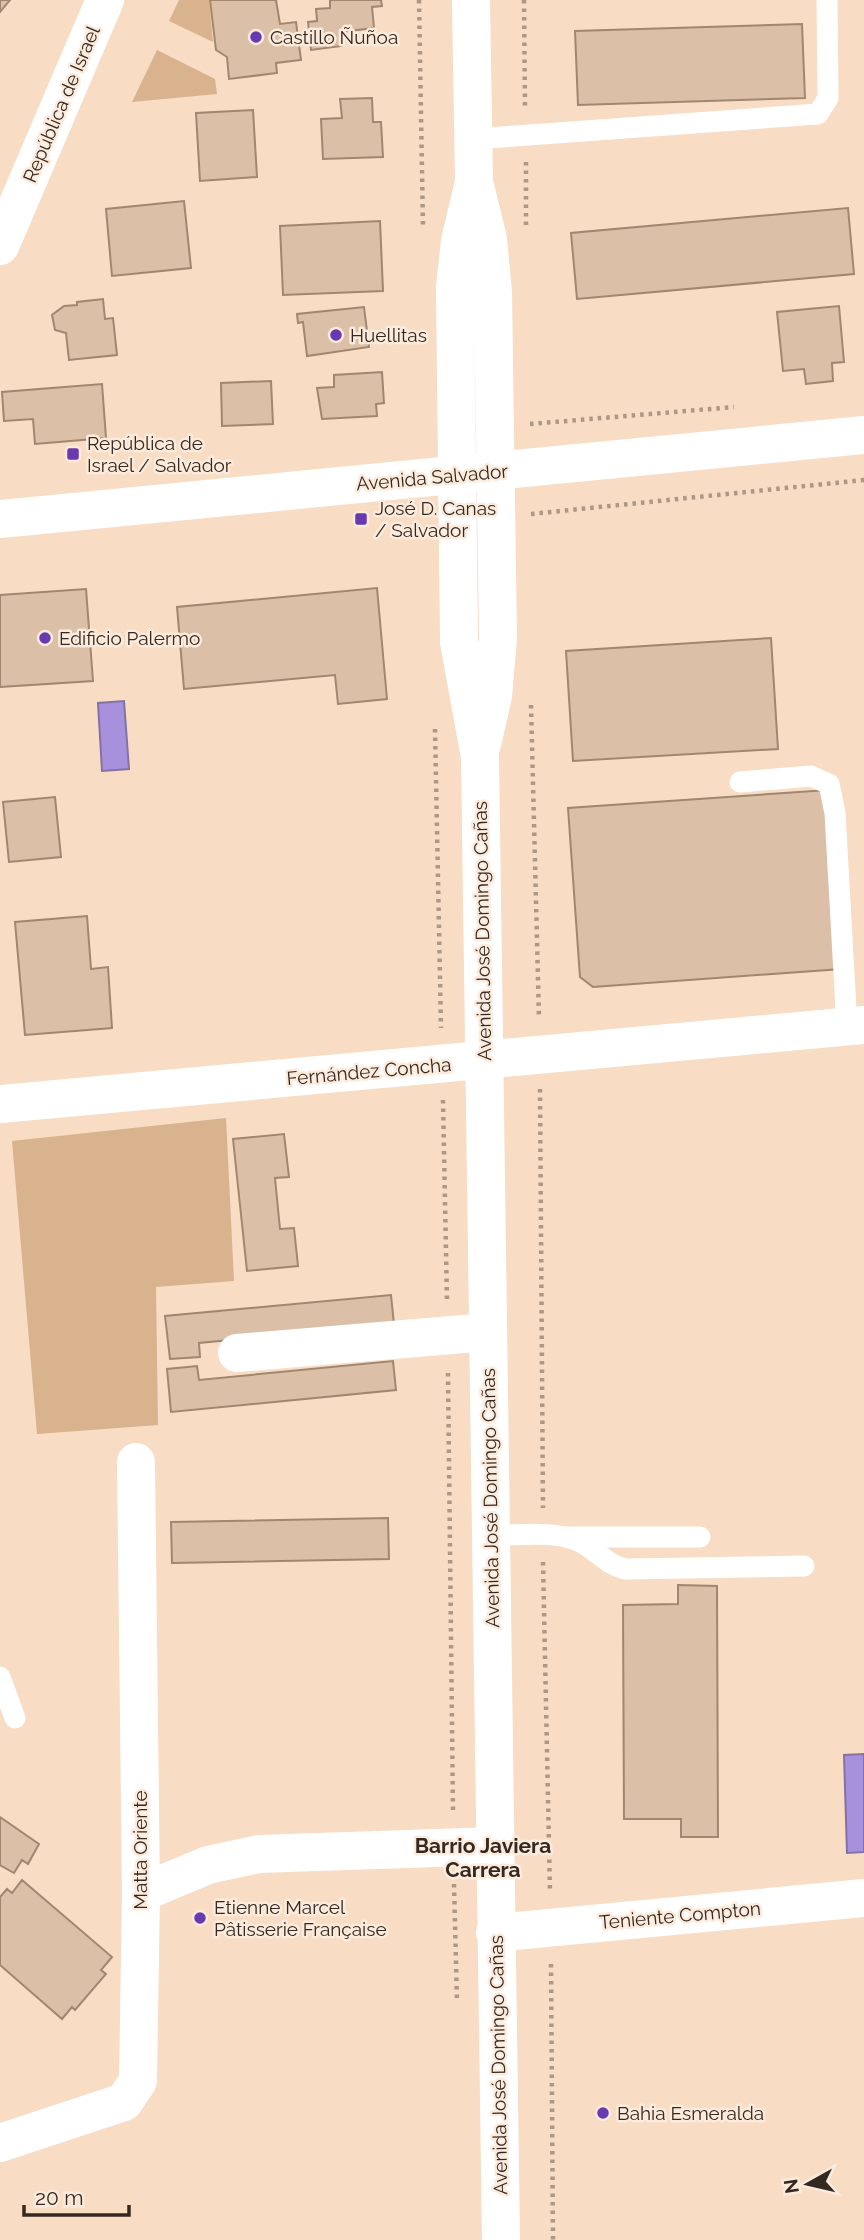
<svg xmlns="http://www.w3.org/2000/svg" width="864" height="2240" font-family="Raleway,sans-serif">
	<rect width="100%" height="100%" fill="#f8dcc3"/>
	<!-- green -->
	<path fill="#d9b28e" d="M 179,0 L 209,0 L 213,42 L 169,21 Z
		M 157,50 L 215,79 L 217,94 L 132,102 Z
		M 226,1118 L 234,1281 L 156,1287 L 158,1425 L 37,1434 L 12,1141 Z"/>
	<!-- water -->
	<path fill="#a891dc" stroke="#8572a4" stroke-width="2" d="M 124,701 L 129,769 L 102,771 L 98,703 Z
		M 864,1754 L 864,1852 L 847,1853 L 844,1755 Z"/>
	<!-- building -->
	<path fill="#dbc0a7" stroke="#a18770" stroke-width="2" d="M 0,0 L 10,0 L 0,12 Z
		M 210,0 L 276,0 L 280,24 L 296,22 L 301,60 L 276,63 L 277,73 L 229,79 L 227,57 L 216,50 Z
		M 330,0 L 381,0 L 382,6 L 372,7 L 374,28 L 341,32 L 342,46 L 311,50 L 308,22 L 317,21 L 316,9 L 330,8 Z
		M 802,24 L 805,98 L 578,105 L 575,31 Z
		M 372,98 L 373,122 L 381,122 L 383,157 L 323,159 L 321,119 L 342,118 L 340,99 Z
		M 253,110 L 257,177 L 200,181 L 196,113 Z
		M 184,201 L 191,268 L 112,276 L 106,209 Z
		M 848,208 L 854,274 L 577,299 L 571,233 Z
		M 380,221 L 383,291 L 283,295 L 280,226 Z
		M 103,299 L 105,319 L 113,318 L 117,355 L 69,360 L 66,333 L 55,330 L 52,315 L 64,306 L 77,305 L 77,302 Z
		M 839,306 L 844,362 L 832,363 L 833,381 L 806,384 L 804,369 L 783,371 L 777,312 Z
		M 364,307 L 369,347 L 307,356 L 303,322 L 298,323 L 297,314 Z
		M 382,372 L 384,403 L 376,404 L 377,416 L 322,419 L 317,388 L 334,387 L 334,375 Z
		M 271,381 L 273,424 L 222,426 L 221,383 Z
		M 102,384 L 106,438 L 35,444 L 33,419 L 4,421 L 2,392 Z
		M 377,588 L 387,699 L 338,704 L 335,675 L 184,689 L 177,607 Z
		M 86,589 L 93,681 L 0,687 L 0,595 Z
		M 771,638 L 778,749 L 573,761 L 566,651 Z
		M 828,790 L 841,969 L 593,987 L 580,977 L 568,808 Z
		M 55,797 L 61,857 L 9,862 L 3,802 Z
		M 87,916 L 91,969 L 108,967 L 112,1028 L 25,1035 L 15,922 Z
		M 284,1134 L 289,1177 L 275,1178 L 280,1229 L 294,1228 L 298,1266 L 247,1271 L 233,1139 Z
		M 391,1295 L 394,1324 L 199,1343 L 200,1357 L 170,1359 L 165,1316 Z
		M 393,1361 L 396,1390 L 171,1412 L 167,1369 L 197,1366 L 199,1380 Z
		M 388,1518 L 389,1559 L 172,1563 L 171,1522 Z
		M 678,1585 L 717,1586 L 718,1837 L 681,1837 L 681,1819 L 624,1819 L 623,1605 L 678,1604 Z
		M 0,1817 L 39,1844 L 28,1864 L 22,1860 L 14,1873 L 0,1865 Z
		M 22,1880 L 112,1957 L 101,1970 L 106,1974 L 75,2010 L 72,2007 L 62,2019 L 0,1965 L 0,1897 L 7,1889 L 12,1893 Z"/>
	<g fill="none" stroke-linecap="round" stroke-linejoin="round">
		<!-- path -->
		<path stroke="#ad9785" stroke-width="4.5" stroke-dasharray="3.5 5" stroke-linecap="butt" d="M 419,0 L 423,227
			M 524,0 L 525,108
			M 526,162 L 526,227
			M 530,424 L 734,407
			M 531,514 L 864,480
			M 531,705 L 539,1018
			M 435,729 L 441,1028
			M 540,1089 L 543,1508
			M 443,1100 L 447,1301
			M 448,1373 L 453,1812
			M 543,1562 L 550,1893
			M 454,1884 L 457,2001
			M 551,1964 L 553,2240"/>
		<!-- lane -->
		<path stroke="#fff" stroke-width="21" d="M 474,139 L 818,114 L 828,98 L 827,0
			M 740,782 L 811,776 L 829,784 L 835,813 L 847,1027
			M 490,1535 C 516,1536 554,1530 578,1541 C 596,1549 605,1564 625,1569 L 804,1566
			M 569,1537 L 700,1537
			M 0,1677 L 15,1718"/>
		<!-- street -->
		<path stroke="#fff" stroke-width="38" d="M 0,246 L 105,0
			M 0,1104 L 864,1025
			M 237,1353 L 487,1332
			M 141,1893 L 208,1865 L 259,1854 L 495,1846
			M 495,1933 L 864,1898
			M 0,2143 L 124,2102 L 138,2081 L 141,1893 L 136,1462"/>
		<!-- secondary -->
		<path stroke="#fff" stroke-width="38" d="M 471,0 L 474,182 L 488,239 L 493,292 L 498,638 L 493,696 L 482,744
			M 474,182 L 460,241 L 455,287 L 459,642 L 480,757 L 501,2240
			M 0,519 L 864,435"/>
	</g>
	<!-- markers -->
	<g fill="#6939b0" stroke="#fcebdc" stroke-width="2.5">
		<circle cx="256" cy="37" r="7"/>
		<circle cx="336" cy="335" r="7"/>
		<rect x="66" y="447" width="14" height="14" rx="3.5"/>
		<rect x="354" y="512" width="14" height="14" rx="3.5"/>
		<circle cx="45" cy="638" r="7"/>
		<circle cx="200" cy="1918" r="7"/>
		<circle cx="603" cy="2113" r="7"/>
	</g>
	<g text-anchor="middle" dominant-baseline="central" stroke-width="5" stroke-linejoin="round" paint-order="stroke">
		<!-- poi labels -->
		<g font-size="19" fill="#342920" stroke="#fcebdc" text-anchor="start">
			<text x="270" y="37">Castillo Ñuñoa</text>
			<text x="350" y="335">Huellitas</text>
			<text x="87" y="443">República de<tspan x="87" dy="22">Israel / Salvador</tspan></text>
			<text x="375" y="508">José D. Canas<tspan x="375" dy="22">/ Salvador</tspan></text>
			<text x="59" y="638">Edificio Palermo</text>
			<text x="214" y="1907">Etienne Marcel<tspan x="214" dy="22">Pâtisserie Française</tspan></text>
			<text x="617" y="2113">Bahia Esmeralda</text>
		</g>
		<!-- street labels -->
		<g font-size="19" fill="#342920" stroke="#fcebdc">
			<text transform="translate(61 104) rotate(-67)">República de Israel</text>
			<text transform="translate(432 477) rotate(-5)">Avenida Salvador</text>
			<text transform="translate(482 931) rotate(-91)">Avenida José Domingo Cañas</text>
			<text transform="translate(369 1071) rotate(-5)">Fernández Concha</text>
			<text transform="translate(490 1498) rotate(-91)">Avenida José Domingo Cañas</text>
			<text transform="translate(140 1850) rotate(-90)">Matta Oriente</text>
			<text transform="translate(680 1915) rotate(-5)">Teniente Compton</text>
			<text transform="translate(498 2065) rotate(-91)">Avenida José Domingo Cañas</text>
		</g>
		<!-- neighbourhood labels -->
		<g font-size="21" font-weight="bold" fill="#342920" stroke="#fcebdc">
			<text x="483" y="1845">Barrio Javiera<tspan x="483" dy="24">Carrera</tspan></text>
		</g>
	</g>
	<!-- north arrow -->
	<g transform="translate(808 2184) rotate(262)" stroke="#fcebdc" stroke-width="5" paint-order="stroke">
	<path d="M0-5L12 26L0 18L-12 26Z" fill="#342920"/>
	<text y="-10" font-size="19" font-weight="bold" text-anchor="middle" fill="#342920">N</text>
	</g>
	<!-- scale -->
	<path d="M24 2205v10h105v-10" fill="none" stroke="#342920" stroke-width="3.5"/>
	<text x="35" y="2205" font-size="21" fill="#342920" stroke="#fcebdc" stroke-width="5" paint-order="stroke">20 m</text>
</svg>
